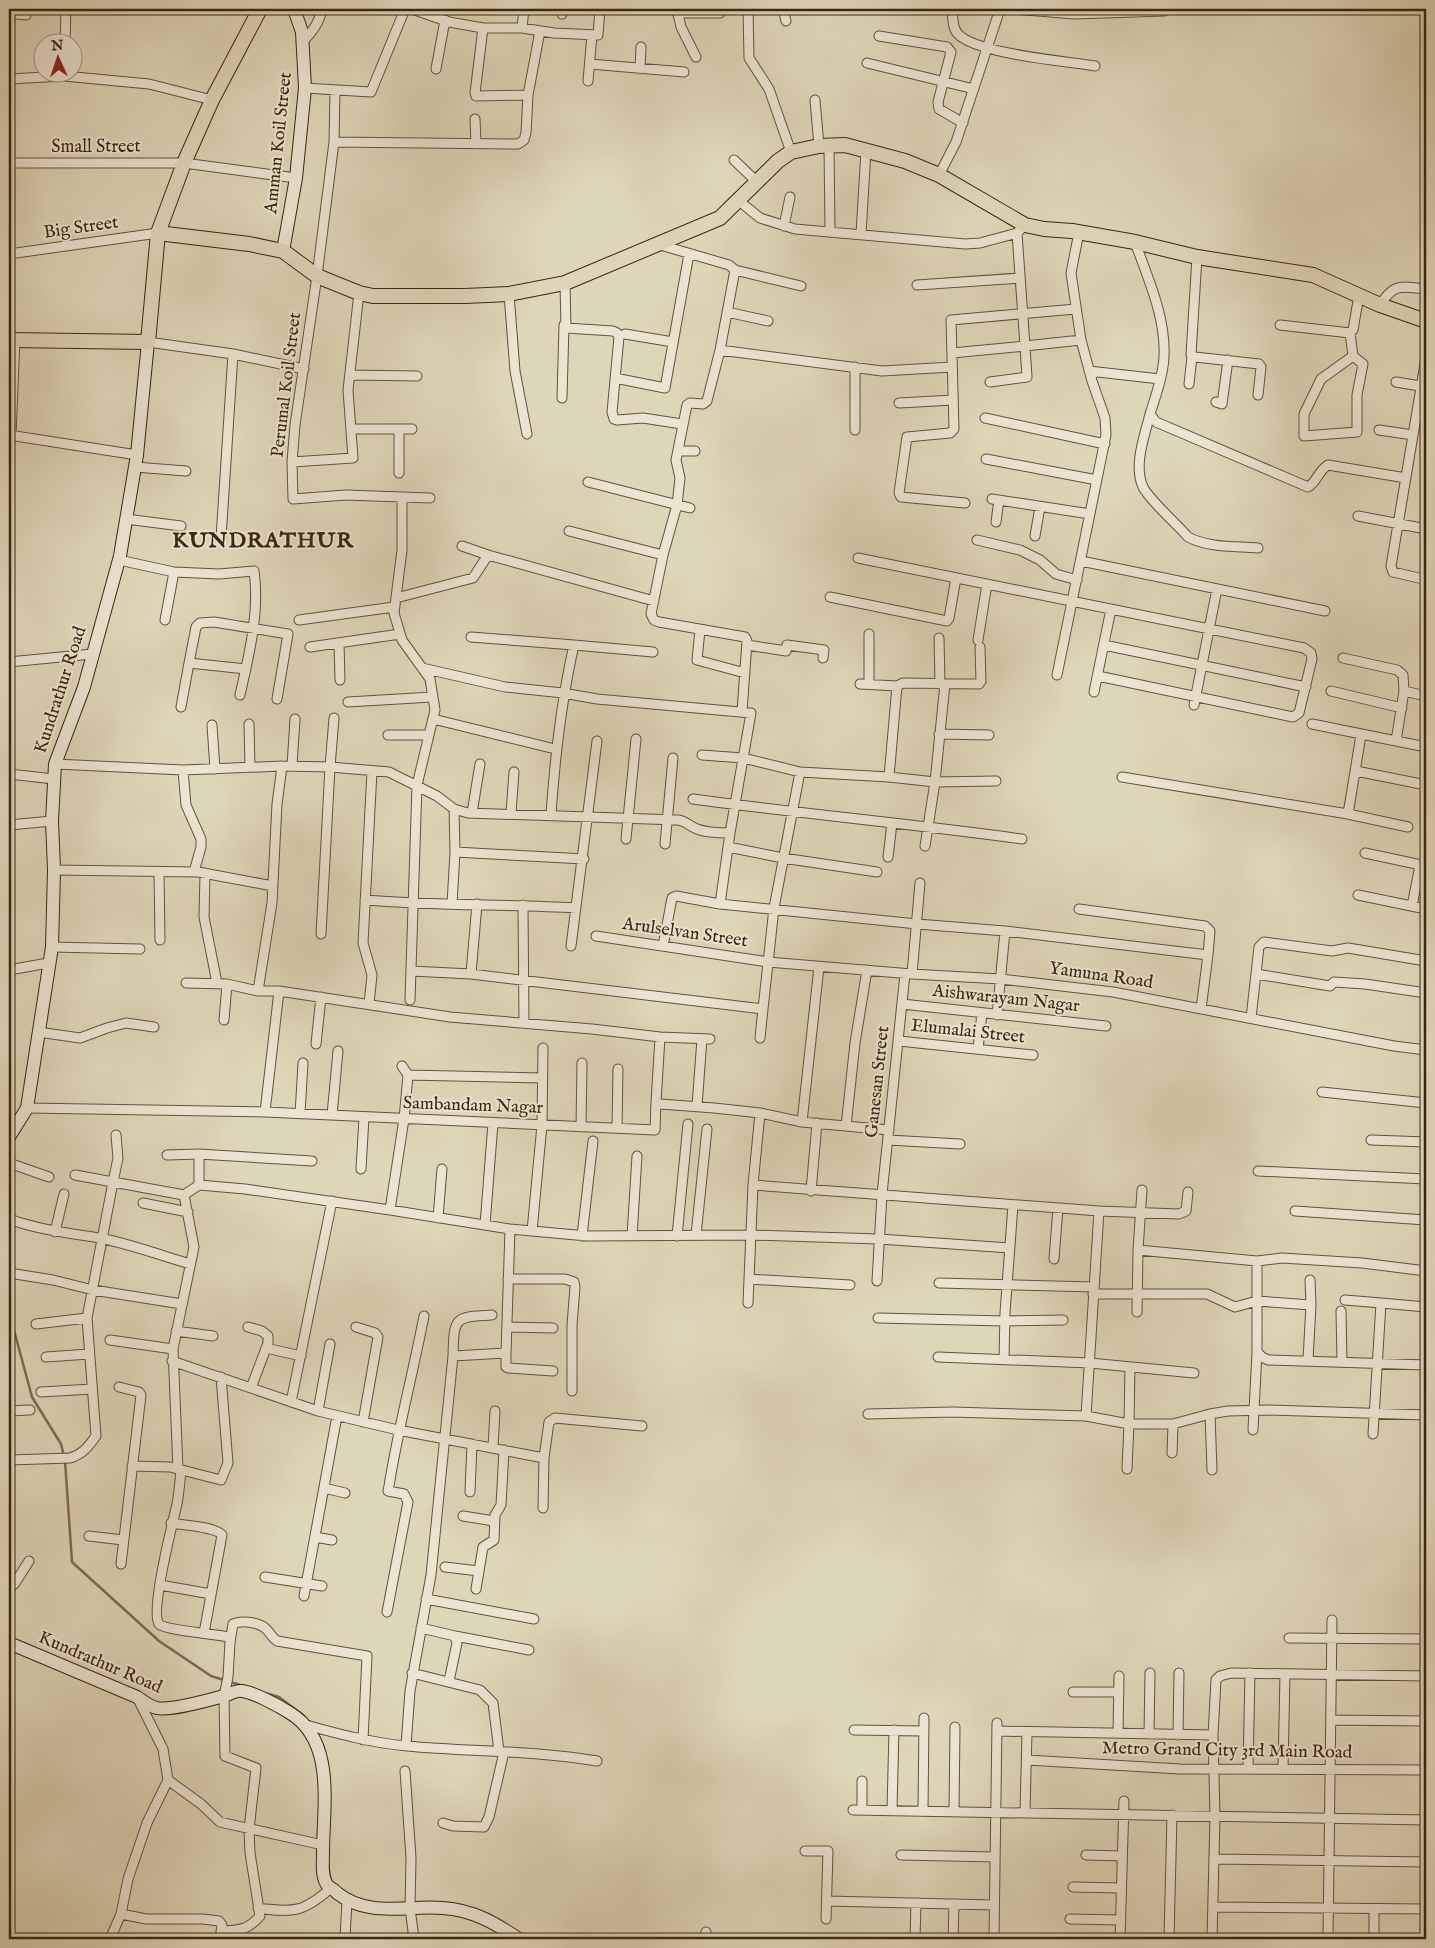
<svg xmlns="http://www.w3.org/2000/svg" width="1435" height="1948" font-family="'IM FELL English',serif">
	<rect width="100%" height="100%" fill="#ded6b8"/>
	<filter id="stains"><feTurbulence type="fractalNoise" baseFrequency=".004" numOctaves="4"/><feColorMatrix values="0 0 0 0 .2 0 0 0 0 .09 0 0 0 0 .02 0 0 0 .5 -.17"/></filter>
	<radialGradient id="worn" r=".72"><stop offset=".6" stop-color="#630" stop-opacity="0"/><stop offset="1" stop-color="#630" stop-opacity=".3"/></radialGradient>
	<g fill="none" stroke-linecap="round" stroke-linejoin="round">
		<!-- stream -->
		<path stroke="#7c6c51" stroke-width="2.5" d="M 9,1317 L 11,1319 L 32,1397 L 61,1444 L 64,1456
			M 65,1461 L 72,1562 L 159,1641 L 211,1676 L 240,1685
			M 265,1693 L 279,1697 L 304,1716"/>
		<defs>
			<path id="street" d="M 412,9 L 449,22 L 483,28 L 522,28 L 554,33 L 598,35 L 600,9
				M 677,9 L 681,27 L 696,57
				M 748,9 L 749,58 L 769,89 L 791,152
				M 783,9 L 786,21
				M 952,9 C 953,17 952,28 958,34 C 977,54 1065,61 1095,66
				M 1013,9 L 1075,14 L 1164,11
				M 9,13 L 26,15
				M 677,13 L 720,13
				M 562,14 L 562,9
				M 483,28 L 475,93 L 476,96 L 528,95
				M 522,28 L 524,9
				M 879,36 L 947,47 L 951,52 L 938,102 L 939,109 L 963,123
				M 303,41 C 313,31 319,23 322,9
				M 65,42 L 66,9
				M 867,63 L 974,89
				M 590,64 L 684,72
				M 436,69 L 445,20
				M 640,69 L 641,47
				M 9,79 L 64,76 L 149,84 L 212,100
				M 588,81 L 592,35
				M 305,88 L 371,92 L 405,9
				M 335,91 L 334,142 L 317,276 L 295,425 L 292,462 L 293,499 L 346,495 L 430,498
				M 815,100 L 819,146
				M 475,119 L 476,144
				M 334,142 L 518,144 L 524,140 L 526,133 L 528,95 L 540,31
				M 829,146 L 830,231
				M 734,160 L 757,182
				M 9,163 L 184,163 L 296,178
				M 939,175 L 956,142 L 1000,9
				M 739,201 L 760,218 L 795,229 L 965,244 L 980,243 L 1017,233 L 1025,225
				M 784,226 L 790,197
				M 1017,233 L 1025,346 L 1081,340
				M 861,234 L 866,150
				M 1135,242 C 1148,279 1166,317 1164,357 C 1163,376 1156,395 1150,414 L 1156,422 L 1308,487 C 1317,482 1318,471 1328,465 L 1406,478
				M 657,244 L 729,265 L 735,270 L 720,350 L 707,401 L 703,404 L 690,403 L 687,405 L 676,460 L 680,478 L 677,505 L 663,555 L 651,614 L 654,620 L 659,622 L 745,637 L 747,641 L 742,712
				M 9,254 L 158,233
				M 1197,257 L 1191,355 L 1195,357 L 1259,364 L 1261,367 L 1258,395
				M 735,270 L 801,286
				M 565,283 L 566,328 L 613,331 L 617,333 L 619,337 L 612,412 L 614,419 L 617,420 L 643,418 L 682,424
				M 917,285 L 1020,278
				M 509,294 L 515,371 L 527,434
				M 1380,305 C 1395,282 1401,287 1426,289
				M 727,312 L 768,321
				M 1280,325 L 1350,333 L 1353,330 L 1359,295
				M 1350,333 L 1353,356 L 1321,379 L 1304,414 L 1304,436 L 1357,432 L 1357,395 L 1363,364 L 1353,356
				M 625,334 L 673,342
				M 148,342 L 233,354 L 304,369
				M 720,350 L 882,371 L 952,367
				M 952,353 L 1025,346 L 1027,377 L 990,382
				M 855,367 L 855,430
				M 1089,371 L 1160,379
				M 351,375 L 417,376
				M 615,378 L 665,388 L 689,254
				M 1396,382 L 1420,386
				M 1189,384 L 1192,357
				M 562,398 L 564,325
				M 1216,402 L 1222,404 L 1228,360
				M 899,403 L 953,400
				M 1150,414 C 1145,435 1133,465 1143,487 C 1150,501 1177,524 1188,537 C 1209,548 1235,546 1258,548
				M 985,418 L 1105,444
				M 351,429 L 412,429
				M 399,430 L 399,473
				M 1379,430 L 1413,435
				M 9,435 L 137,455
				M 11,435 L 15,339
				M 678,451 L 695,451
				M 986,459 L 1097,480
				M 292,462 L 353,458 L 348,390 L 359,293
				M 135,467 L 186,471
				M 588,482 L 690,508
				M 402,497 L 402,550 L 394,613 L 402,640 L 430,679 L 435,710 L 417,785 L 410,1000
				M 992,499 L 1090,514
				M 965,503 L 901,497 L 899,493 L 907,437 L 950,433 L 954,429 L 951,320 L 1076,309
				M 1358,516 L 1421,528
				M 126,519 L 181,526
				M 996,522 L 999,500
				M 569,531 L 663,555
				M 1035,536 L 1040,507
				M 221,538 L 233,354
				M 977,540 L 1020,550 L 1040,560 L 1056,574 L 1077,580
				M 462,546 L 488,555
				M 858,558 L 1304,648 L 1311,653 L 1312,659 L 1299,713 L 1293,717 L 1098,676
				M 119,560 L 174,572 L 219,574 L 254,571 C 260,611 249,655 240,695
				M 1081,561 L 1325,611
				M 1423,579 L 1393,572 L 1391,566 L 1426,358
				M 830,597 L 947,621 L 949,618 L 956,578
				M 396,598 L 473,578 L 488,555 L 654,601
				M 165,620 L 174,572
				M 299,620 L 394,607
				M 700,630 L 697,660 L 745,673
				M 471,637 L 574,645 C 561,702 555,757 551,814
				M 939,638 L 940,684
				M 978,640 L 987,584
				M 339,643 L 340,680
				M 574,645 L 653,652
				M 747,645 L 786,651 L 787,645 L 824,650 L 823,658
				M 1104,645 L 1306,687
				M 310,647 L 400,634
				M 1343,658 L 1397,670 L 1403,675 L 1404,691 L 1396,741 L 1426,747
				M 9,662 L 92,654
				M 246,669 L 189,663 L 196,627 L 200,623 L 214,622 L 288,634 L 277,699
				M 1057,675 L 1106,435 L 1105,418 L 1092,381 L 1081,340 L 1071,273 L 1079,232
				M 860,684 L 897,686
				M 869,684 L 869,634
				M 1331,691 L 1402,708
				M 1404,691 L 1426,696
				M 1094,692 L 1111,609
				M 348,702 L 432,697
				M 1194,705 L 1217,589
				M 181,707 L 189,663
				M 433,719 L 555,749
				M 249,724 L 250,767
				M 1312,724 L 1396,741
				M 212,725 L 215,769
				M 939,734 L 989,735
				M 388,735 L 429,735
				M 702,755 L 743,758 L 800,772 L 889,777 L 935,782 L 996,781
				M 55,764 L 183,770 L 282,766 L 330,767 L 389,772 L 437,796 L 454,809 L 468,813 L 678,820 C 686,821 689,826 697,829 C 707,833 719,833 730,833 L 751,713 L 597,699 L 563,693 L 505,687 L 422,668
				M 292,766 L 295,719
				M 183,770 L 186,805 L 201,839 L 201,847 L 194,872
				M 1356,771 L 1426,785
				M 9,774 L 54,779
				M 889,777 L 897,686 L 903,683 L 979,684 L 981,681 L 980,647
				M 1122,777 L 1348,814 L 1361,735
				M 693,799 C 803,814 913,824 1022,839
				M 472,813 L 480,764
				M 511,813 L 514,772
				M 1348,814 L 1408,827
				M 9,825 L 52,821
				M 626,839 L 636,739
				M 665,844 L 673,758
				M 925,846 L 935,782 L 945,684
				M 728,847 L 783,858 L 877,872
				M 455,852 L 584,859
				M 1365,853 L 1426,866
				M 888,857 L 892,823
				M 54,870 L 198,872 L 273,886
				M 159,872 L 160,940
				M 205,873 L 204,917 L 217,983
				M 1358,895 L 1426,909
				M 365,900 C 435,906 506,904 576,908
				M 452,904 L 455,852 L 454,809
				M 720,904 L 730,833
				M 523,905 L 524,1023
				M 1412,906 L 1420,865
				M 1079,909 L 1205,926 L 1210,931 L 1208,955
				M 321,934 L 330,767 L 334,718
				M 596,936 L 768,962 L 912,974 L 1001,979 L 1113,992 L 1394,1046 L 1426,1050
				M 571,946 L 597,741
				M 663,946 L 672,898 L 676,896 L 720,904 L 917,924 L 1005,931 L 1208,955 L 1201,1009
				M 52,947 L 140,949
				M 9,970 L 48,963
				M 411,971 L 471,974 L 763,1009 L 774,908 L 800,772
				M 471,974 L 477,904
				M 912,974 L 920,883
				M 1256,974 L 1330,986 L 1334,982 L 1365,984 L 1426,993
				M 186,983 L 227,984 L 258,991 L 279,991 L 450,1017 L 592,1029 L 660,1037 L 710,1039
				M 258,991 L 272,903 L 277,804 L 282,766
				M 369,1004 L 372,975 L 363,943 L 372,771
				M 902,1004 L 1106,1026
				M 997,1015 L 1005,931
				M 1251,1018 L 1259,947 L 1264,942 L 1332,951 L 1348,948 L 1426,961
				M 224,1020 L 227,984
				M 38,1032 L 80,1038 L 107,1028 L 126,1023 L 154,1027
				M 760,1038 L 763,1009
				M 899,1041 L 1033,1055
				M 316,1044 L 321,997
				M 978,1049 L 982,1013
				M 408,1075 L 542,1078
				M 1322,1092 L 1426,1103
				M 656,1102 L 660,1037
				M 697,1106 L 702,1039
				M 27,1108 L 265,1112 L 655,1130 L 656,1102 L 660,1104 L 714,1108 L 760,1113 L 802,1122 L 889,1130
				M 265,1112 L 279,991
				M 760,1113 L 753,1185 L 1099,1211 L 1179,1214 L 1186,1211 L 1188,1192
				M 300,1114 L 303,1063
				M 332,1115 L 338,1051
				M 802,1122 L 819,967
				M 846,1126 L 855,1043 L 867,970
				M 581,1127 L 582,1063
				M 617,1128 L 618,1069
				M 888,1140 L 960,1144
				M 1371,1140 L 1426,1142
				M 167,1155 L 199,1154 L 312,1161
				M 9,1163 L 49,1177
				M 361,1169 L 364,1117
				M 1258,1171 L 1426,1179
				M 75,1175 L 113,1182 L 118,1158 L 116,1135
				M 199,1185 L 199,1154
				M 1142,1190 L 1138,1250 L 1257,1261 L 1282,1258 L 1362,1263 L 1426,1271
				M 811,1191 L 817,1123
				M 143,1203 L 188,1212
				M 390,1210 L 404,1119 L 408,1075 L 402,1066
				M 1295,1211 L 1426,1220
				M 438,1218 L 442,1169
				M 9,1219 C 39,1230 69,1233 100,1238 C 130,1244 160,1255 190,1264
				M 485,1225 L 493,1123
				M 532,1231 L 542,1125 L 543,1048
				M 55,1232 L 64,1194
				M 696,1235 L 707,1129
				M 582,1236 L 593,1141
				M 632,1236 L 637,1156
				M 677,1236 L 688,1124
				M 1054,1259 L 1058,1208
				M 1257,1261 L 1257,1352 L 1262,1357 L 1268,1360 L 1426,1365
				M 9,1273 L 53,1280 L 93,1290 L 182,1304
				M 508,1279 L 565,1279 L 574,1282 L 575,1287 L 572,1325 L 572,1391
				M 749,1279 L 850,1285
				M 877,1281 L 882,1194 L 905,974
				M 939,1283 L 1094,1287
				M 1093,1294 L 1207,1294 L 1235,1307 L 1257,1301 L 1311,1305
				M 1345,1300 L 1381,1303
				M 748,1303 L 753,1185
				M 1341,1311 L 1342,1361
				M 1137,1312 L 1138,1250
				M 878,1318 L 1005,1321 L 1063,1320
				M 36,1324 L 87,1318
				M 248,1327 L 262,1331 L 268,1336 L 268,1343 L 251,1388
				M 356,1327 L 375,1333 L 378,1337 L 363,1422
				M 507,1327 L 553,1328
				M 176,1331 L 213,1336
				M 110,1340 L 173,1349
				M 266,1348 L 301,1356
				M 506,1353 L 506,1367 L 508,1368 L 553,1371
				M 453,1356 C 454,1317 454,1317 492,1315
				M 46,1357 L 89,1354
				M 938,1357 L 1090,1363 L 1194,1373
				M 1004,1359 L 1005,1313 L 1013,1205
				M 1308,1360 L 1311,1305 L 1310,1280
				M 172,1361 L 318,1411 L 398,1430 L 544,1458 L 543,1508
				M 1130,1367 L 1129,1424 L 1173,1424 L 1210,1414
				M 119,1387 L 139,1392 L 141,1395 L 121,1564
				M 41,1392 L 92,1389
				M 291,1402 L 332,1201
				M 9,1411 L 30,1410
				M 318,1411 L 330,1344
				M 868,1414 L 953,1412 L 1086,1416 L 1129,1424 L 1127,1469
				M 1086,1416 L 1099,1211
				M 1253,1430 L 1257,1352
				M 1373,1434 L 1381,1303 L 1426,1307
				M 493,1447 L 495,1411
				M 1172,1453 L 1173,1424
				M 544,1458 L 549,1422 L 555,1418 L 642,1426
				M 9,1460 L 70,1458 C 83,1454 88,1447 96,1436 L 87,1318 L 113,1182 L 184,1195
				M 132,1466 L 170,1467 L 221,1480 L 228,1463 L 221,1377
				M 178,1469 L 173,1349 L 194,1247 L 184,1195 L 199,1185 L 245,1189 L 390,1210 L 510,1229 L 587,1236 L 750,1235 L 879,1239 L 1010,1248
				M 181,1470 C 180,1481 179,1493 177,1504 C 173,1521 150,1612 159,1624 C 164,1630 220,1635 230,1637
				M 1212,1470 L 1210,1414 L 1228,1411 L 1268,1410 L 1426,1415
				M 324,1488 L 345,1493
				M 470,1492 L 472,1444
				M 463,1516 L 494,1521
				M 171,1523 C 183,1525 216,1527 222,1535 L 204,1633
				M 89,1536 L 123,1540
				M 315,1537 L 332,1540
				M 445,1567 L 479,1571
				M 265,1577 L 322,1586
				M 9,1585 L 13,1585 L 15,1583 L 29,1561
				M 160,1585 L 211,1594
				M 476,1589 L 483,1547 L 494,1540 L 495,1515 L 501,1505 L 504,1450
				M 304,1596 L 337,1416
				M 426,1599 L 534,1619
				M 387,1612 L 408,1502 L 404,1494 L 388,1491 L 389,1486 C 398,1429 413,1373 424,1316
				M 421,1628 L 455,1636 L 457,1643 L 449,1681
				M 455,1636 L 529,1650
				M 1289,1638 L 1426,1639
				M 412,1673 L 480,1690 L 493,1703 L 499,1751
				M 1073,1692 L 1119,1692
				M 1331,1720 L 1426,1721
				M 306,1725 C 339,1734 372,1743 407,1746 C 470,1752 534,1750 597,1761
				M 854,1730 L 924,1731
				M 997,1731 L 1213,1735
				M 1118,1733 L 1119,1676
				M 1149,1734 L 1150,1673
				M 1178,1735 L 1179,1673
				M 406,1746 L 410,1691 L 431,1575 L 453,1356 L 506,1353 L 510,1229
				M 1027,1760 L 1180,1769 L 1426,1770
				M 1248,1769 L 1250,1673
				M 1283,1769 L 1285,1674
				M 405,1771 L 411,1858 L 410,1908 L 414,1939
				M 168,1780 L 201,1804 L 220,1822 L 323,1845
				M 853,1810 L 1426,1820
				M 862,1810 L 862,1781
				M 892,1810 L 894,1730
				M 923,1811 L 924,1718
				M 954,1812 L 955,1727
				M 1025,1813 L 1027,1732
				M 443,1823 L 453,1826 L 484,1827 L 489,1817 L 504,1752
				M 805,1851 L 828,1851 L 826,1919
				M 901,1855 L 995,1857
				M 1086,1855 L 1122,1856
				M 1214,1859 L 1426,1862
				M 1073,1887 L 1121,1888
				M 827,1901 L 994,1905
				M 1213,1907 L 1426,1909
				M 258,1908 C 294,1913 304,1912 331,1888
				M 121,1914 L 146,1919 L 203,1919 L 219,1921 L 222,1925 L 220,1939
				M 1070,1919 L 1121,1920
				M 223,1931 C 240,1930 248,1930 260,1916 L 250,1853 L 249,1829 L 256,1768 L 225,1756 L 224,1696 L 228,1677 L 230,1642 L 233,1624 C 241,1620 258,1622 265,1628 C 270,1632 271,1637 277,1641 L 367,1656 L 363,1740
				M 110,1939 L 121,1914 L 128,1879 L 147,1823 L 168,1780 L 163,1749 L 138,1699
				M 345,1939 L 347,1900
				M 704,1939 L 706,1932
				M 915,1939 L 916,1903
				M 953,1939 L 954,1904
				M 994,1939 L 997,1723
				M 1120,1939 L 1124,1801
				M 1169,1939 L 1172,1815
				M 1212,1939 L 1215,1816 L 1213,1735 L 1216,1680 L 1220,1676 L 1231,1673 L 1426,1676
				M 1328,1939 L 1332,1620
				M 1374,1939 L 1374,1909"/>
			<path id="secondary" d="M 283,251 L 296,178 L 305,88 L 302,32 L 294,9
				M 9,1137 L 27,1108 L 52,947 L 54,870 L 52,821 L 55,764 L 84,687 L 120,556 L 137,455 L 148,342
				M 9,1643 L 137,1697 C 143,1701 150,1707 157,1708 C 171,1711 209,1700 224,1696 C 230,1694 236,1690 242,1691 C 253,1692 279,1706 290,1713 C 336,1741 323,1806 323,1853 C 323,1863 321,1877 328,1886 C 330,1888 335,1890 337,1893 C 369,1918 406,1905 443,1908 C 473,1910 495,1923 519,1939"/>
			<path id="primary" d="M 158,233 L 249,244 L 283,251 L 317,276 L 359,293 L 373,296 L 465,296 L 509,294 L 565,283 L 720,218 L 778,161 L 791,152 L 819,146 L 845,145 L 905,161 L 939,175 L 1025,225 L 1044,229 L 1072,231 L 1135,242 L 1197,257 L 1313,275 L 1380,305 L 1426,321
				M 9,340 L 148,342 L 158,233 L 184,163 L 212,100 L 260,9"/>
		</defs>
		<!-- street casing -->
		<use href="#street" stroke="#645238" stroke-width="11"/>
		<!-- secondary casing -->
		<use href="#secondary" stroke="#3b260e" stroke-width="14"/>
		<!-- primary casing -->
		<use href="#primary" stroke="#3b260e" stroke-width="16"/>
		<!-- street -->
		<use href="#street" stroke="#eae4d1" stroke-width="9"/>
		<!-- secondary -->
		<use href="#secondary" stroke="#eae4d1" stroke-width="12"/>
		<!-- primary -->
		<use href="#primary" stroke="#ded6b8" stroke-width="14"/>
	</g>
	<g text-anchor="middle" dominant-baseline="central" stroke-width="4" stroke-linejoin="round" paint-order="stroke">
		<!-- street labels -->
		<g font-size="18" fill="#3b260e" stroke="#eae4d1">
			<text transform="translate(279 143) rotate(-84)">Amman Koil Street</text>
			<text x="96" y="147">Small Street</text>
			<text transform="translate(81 228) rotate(-8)">Big Street</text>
			<text transform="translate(287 385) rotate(-83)">Perumal Koil Street</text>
			<text transform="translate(61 690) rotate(-72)">Kundrathur Road</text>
			<text transform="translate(685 933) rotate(8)">Arulselvan Street</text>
			<text transform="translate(1101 976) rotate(8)">Yamuna Road</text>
			<text transform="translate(1006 999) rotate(6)">Aishwarayam Nagar</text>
			<text transform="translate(968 1032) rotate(6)">Elumalai Street</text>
			<text transform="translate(878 1082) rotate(-84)">Ganesan Street</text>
			<text transform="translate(473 1106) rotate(2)">Sambandam Nagar</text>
			<text transform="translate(100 1663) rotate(23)">Kundrathur Road</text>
			<text transform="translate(1227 1751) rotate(1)">Metro Grand City 3rd Main Road</text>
		</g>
		<!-- district labels -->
		<g font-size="22" font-weight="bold" letter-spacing="1" fill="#3b260e" stroke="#eae4d1">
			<text x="263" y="541">KUNDRATHUR</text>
		</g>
	</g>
	<!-- margin -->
	<rect width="1435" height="1948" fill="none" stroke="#ded6b8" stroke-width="30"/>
	<rect x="10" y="10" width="1415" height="1928" fill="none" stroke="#3b260e" stroke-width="2.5"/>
	<rect x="15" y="15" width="1405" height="1918" fill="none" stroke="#3b260e"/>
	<!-- north arrow -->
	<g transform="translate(58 58) rotate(357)"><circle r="24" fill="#eae4d1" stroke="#a49883"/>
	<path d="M0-4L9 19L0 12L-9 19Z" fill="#8f2418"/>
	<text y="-8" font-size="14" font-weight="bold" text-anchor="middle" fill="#3b260e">N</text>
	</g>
	<rect width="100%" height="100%" filter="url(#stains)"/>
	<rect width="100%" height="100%" fill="url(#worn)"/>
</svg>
